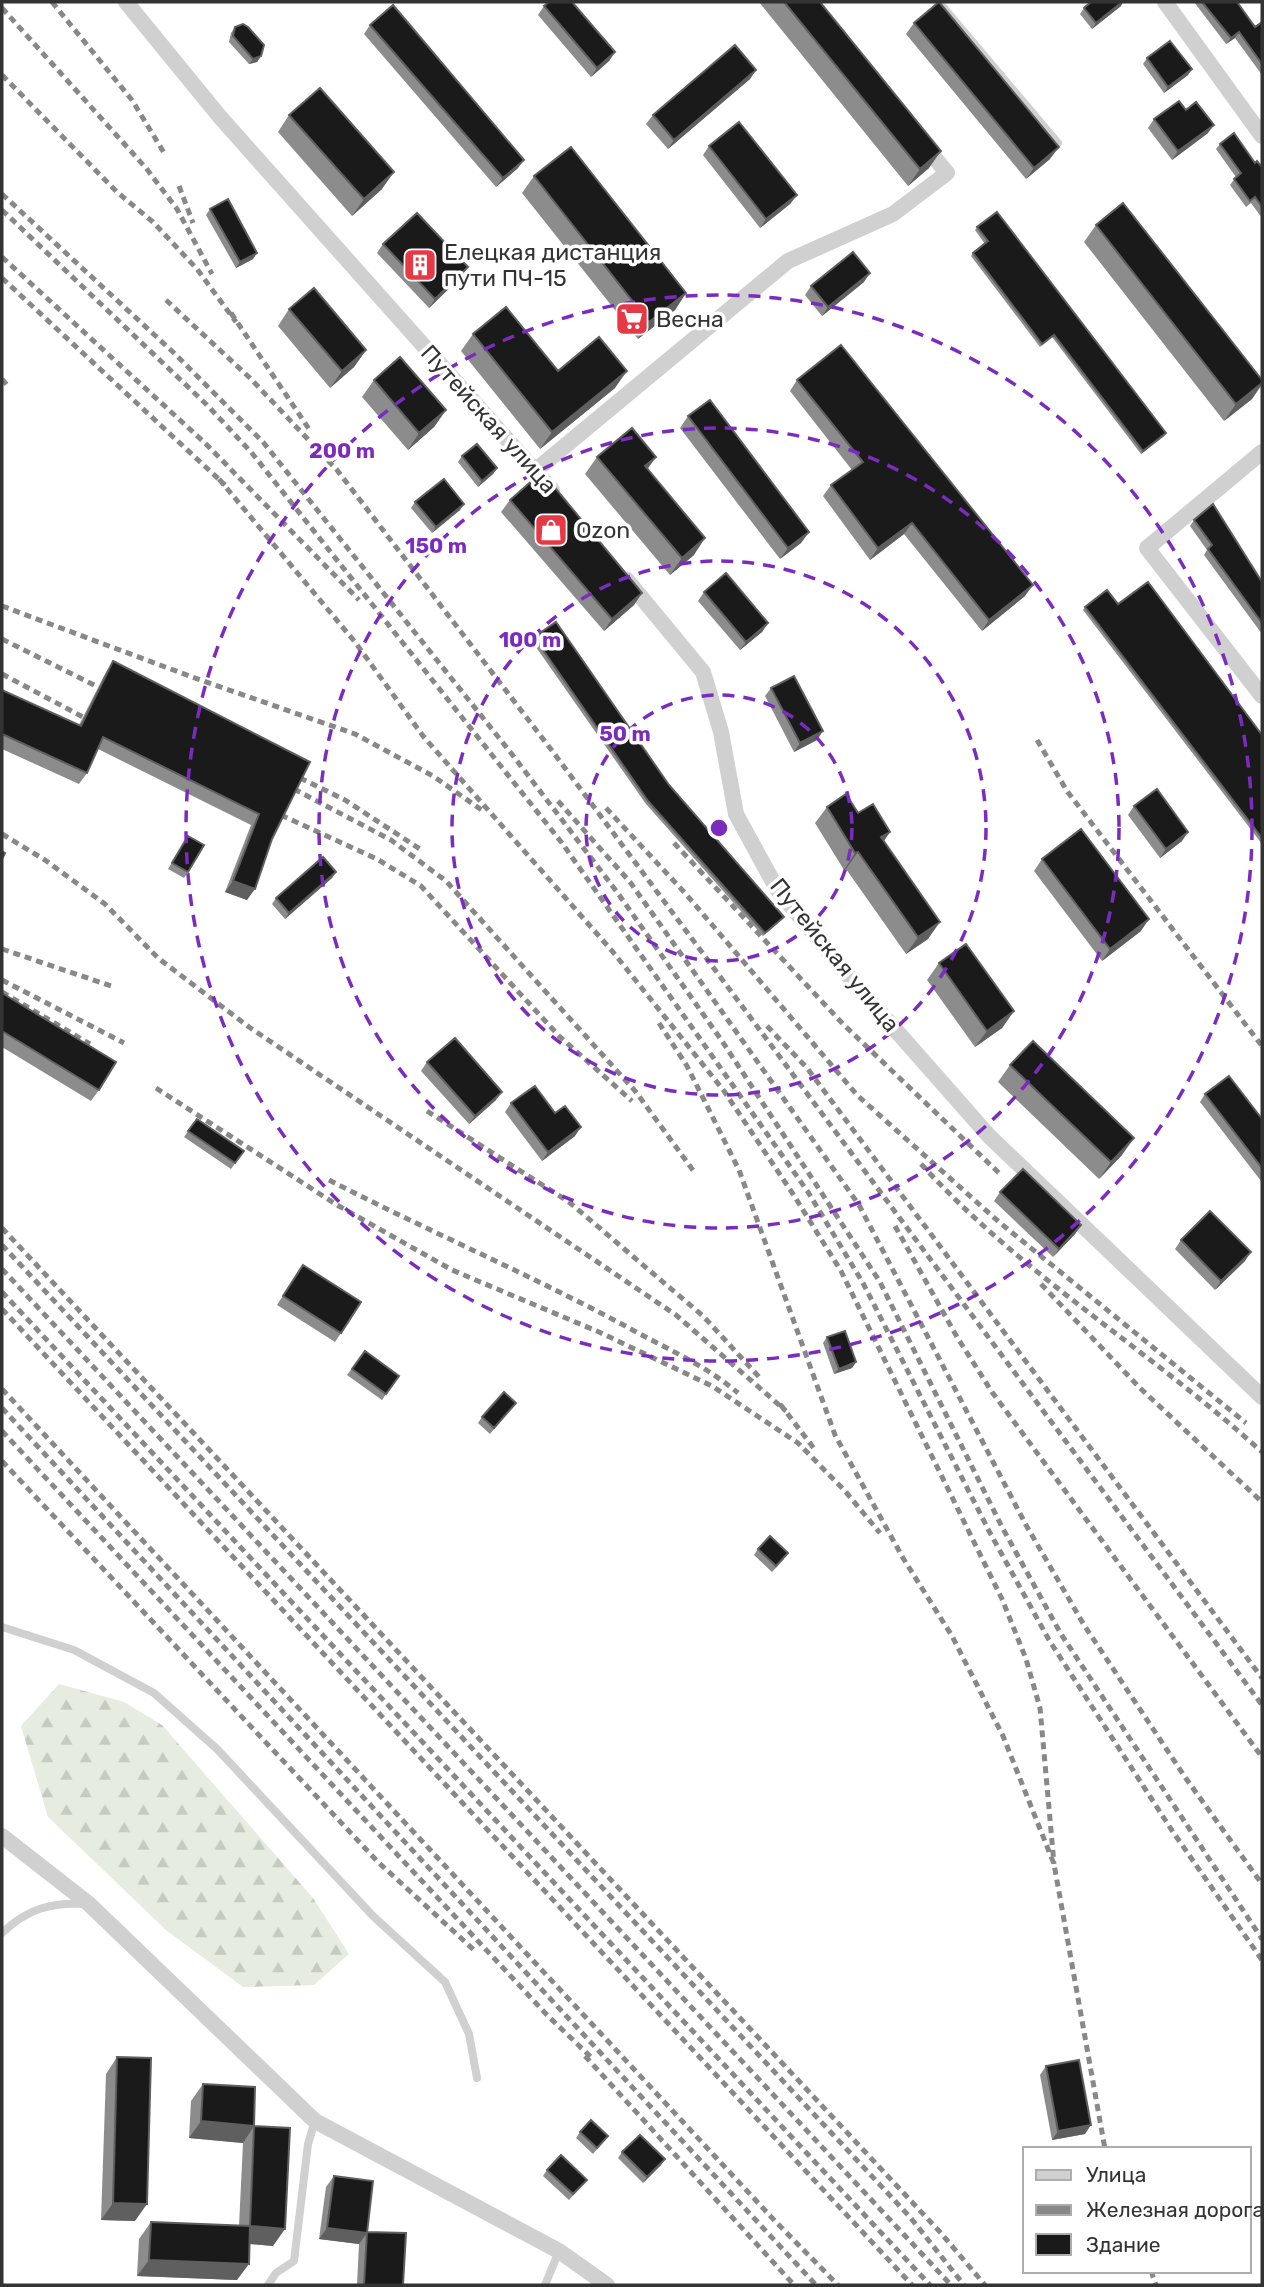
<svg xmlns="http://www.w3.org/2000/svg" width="1264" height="2287" font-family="Rubik,sans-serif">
	<defs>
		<pattern id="forest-firs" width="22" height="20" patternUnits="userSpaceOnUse" patternTransform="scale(1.75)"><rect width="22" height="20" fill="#e6ecdf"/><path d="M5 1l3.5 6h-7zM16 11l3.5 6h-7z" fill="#c6cbc0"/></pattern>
	</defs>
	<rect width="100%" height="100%" fill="#fff"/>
	<!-- forest -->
	<path fill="url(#forest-firs)" d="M 59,1684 L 124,1702 L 162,1725 L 313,1898 L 349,1954 L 314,1985 L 243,1987 L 166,1930 L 48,1817 L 21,1726 Z"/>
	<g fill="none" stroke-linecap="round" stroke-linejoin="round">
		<!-- service -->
		<path stroke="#d0d0d0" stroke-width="8" d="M 939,2 L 1058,143
			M 2,1627 L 74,1650 L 154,1693 L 217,1749 L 373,1916 L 445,1982 L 469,2034 L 477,2078
			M 2,1933 C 27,1909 51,1902 85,1904
			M 268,2285 L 276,2273 L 294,2261 L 308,2144 L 315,2121
			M 545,2285 L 559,2251"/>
		<!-- minor -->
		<path stroke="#d0d0d0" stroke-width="16" d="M 126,2 L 220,117 L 552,490
			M 1165,2 L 1262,136
			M 1262,452 L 1147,548 L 1262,696
			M 536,470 L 788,261 L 893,214 L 947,173 L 922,142
			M 627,580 L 703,672 L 721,732 L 736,814 L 777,889 L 856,985 L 989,1136 L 1262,1397
			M 2,1836 L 89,1904 L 315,2121 L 559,2251 L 607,2285"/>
		<!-- rail -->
		<path stroke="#888" stroke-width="5" stroke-dasharray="7 5" stroke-linecap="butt" d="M 52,2 L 132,100 L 166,156
			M 2,8 L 146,168 L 177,209 L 212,274
			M 2,75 L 117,192 L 153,222 L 197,269 L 236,322
			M 179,186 L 193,223
			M 2,194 L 174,353 L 263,442 L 511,753 L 617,892 L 722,1041 L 880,1282 L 1002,1527 L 1061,1634 L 1262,1939
			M 2,210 L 207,405 L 251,452 L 562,843 L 808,1192 L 863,1283 L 989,1531 L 1049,1640 L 1171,1829 L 1262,1960
			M 2,257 L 205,443 L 359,600
			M 2,278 L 225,485
			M 166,300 L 251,379 L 337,470 L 553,752 L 1262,1705
			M 231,313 L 311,432
			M 2,379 L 7,385
			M 219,479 L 355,642 L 423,736 L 613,952 L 724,1091 L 793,1194 L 841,1271 L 1002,1599 L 1026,1659 L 1040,1708 L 1054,1864
			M 2,606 L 192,677 L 355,734 L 433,776 L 483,811
			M 2,639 L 98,687
			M 2,674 L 83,717
			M 1037,740 L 1067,791 L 1262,1046
			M 300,778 L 345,800 L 420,849
			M 294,789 L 391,840 L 446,881 L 636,1092 L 695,1173
			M 558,801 L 630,882 L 859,1205 L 1026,1525 L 1084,1625 L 1187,1780 L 1262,1884
			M 606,808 L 685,893 L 857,1095 L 999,1222 L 1246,1423
			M 281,815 L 377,859 L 421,886 L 559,1036 L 632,1101
			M 2,834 L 45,860 L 105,904 L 158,958 L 249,1027 L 676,1315 L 786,1411
			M 674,843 L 843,1024 L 999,1173
			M 2,949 L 114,987
			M 2,980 L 124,1043
			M 2,992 L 90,1044
			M 659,1023 L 687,1066 L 739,1170 L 835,1435 L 903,1558 L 952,1636 L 1003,1736 L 1054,1864 L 1105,2149
			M 767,1026 L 807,1068 L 1262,1678
			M 156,1088 L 337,1205 L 452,1270 L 599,1332 L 712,1386 L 798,1443 L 845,1491 L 880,1533
			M 427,1111 L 569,1202 L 703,1316 L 761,1379
			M 921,1164 C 1022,1275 1152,1352 1262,1452
			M 329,1180 C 428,1231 531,1275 629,1328 C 667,1349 705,1365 738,1393
			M 895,1226 L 957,1337 L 992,1392 L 1262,1757
			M 2,1228 L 940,2232 L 985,2285
			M 2,1245 L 910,2217 L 964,2285
			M 2,1269 L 951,2285
			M 1041,1284 L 1140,1388 L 1262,1502
			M 2,1292 L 930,2285
			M 2,1309 L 912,2285
			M 2,1389 L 775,2221 L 838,2285
			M 780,1404 L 816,1451
			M 2,1408 L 816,2285
			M 2,1431 L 547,2015 L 594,2060
			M 2,1461 L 378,1862 L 474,1950
			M 585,2056 L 794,2285
			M 1151,2271 L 1156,2285"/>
	</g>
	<!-- wall -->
	<path fill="#8c8c8c" d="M 759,2 L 820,2 L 929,168 L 908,186 Z
		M 1194,2 L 1237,2 L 1255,27 L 1262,22 L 1262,75 L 1235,38 L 1226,44 Z
		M 544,6 L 615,52 L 609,61 L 591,77 L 538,15 Z
		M 1121,6 L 1092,29 L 1080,14 L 1084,8 Z
		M 914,23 L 1050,159 L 1026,179 L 906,34 Z
		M 370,25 L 518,168 L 496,187 L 364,34 Z
		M 235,27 L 261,56 L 257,62 L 249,64 L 229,42 L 231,33 Z
		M 1147,58 L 1192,69 L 1188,75 L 1164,93 L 1143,64 Z
		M 756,70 L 750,79 L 668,149 L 646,124 L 653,115 Z
		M 1186,110 L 1208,133 L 1172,160 L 1148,128 L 1154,119 Z
		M 289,115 L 382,189 L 352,216 L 278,132 Z
		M 1220,144 L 1262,167 L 1262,218 L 1251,203 L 1246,207 L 1230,185 L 1236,177 L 1216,149 Z
		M 709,146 L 797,195 L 790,204 L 760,228 L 703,155 Z
		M 534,176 L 686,293 L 675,310 L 638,339 L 522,193 Z
		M 210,209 L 253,259 L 236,268 L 206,215 Z
		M 1096,225 L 1262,380 L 1262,385 L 1252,399 L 1224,421 L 1084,242 Z
		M 977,227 L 1164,436 L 1141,454 L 1052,337 L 1040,347 L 971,256 L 973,253 L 985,244 L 975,230 Z
		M 383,244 L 468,267 L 462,276 L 429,308 L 377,253 Z
		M 864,282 L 822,316 L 805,295 L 811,286 Z
		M 289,309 L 366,350 L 354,367 L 330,388 L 278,326 Z
		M 473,334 L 558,371 L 615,388 L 540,449 L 461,351 Z
		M 374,380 L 446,410 L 434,427 L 408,450 L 362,397 Z
		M 797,380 L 1025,596 L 982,631 L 904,534 L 870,560 L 823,496 L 831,485 L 852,470 L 790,391 Z
		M 688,416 L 809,532 L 801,543 L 780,559 L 680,428 Z
		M 462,456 L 497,468 L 493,474 L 478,487 L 458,462 Z
		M 597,457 L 647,469 L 694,555 L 670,575 L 585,474 Z
		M 510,500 L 642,593 L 634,605 L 604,631 L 501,512 Z
		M 415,502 L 464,504 L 460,510 L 432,533 L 411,508 Z
		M 1194,520 L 1262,582 L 1262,634 L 1204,555 L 1207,550 L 1190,526 Z
		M 704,592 L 768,623 L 762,632 L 740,650 L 698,601 Z
		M 1118,604 L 1262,735 L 1262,844 L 1083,610 L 1085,607 Z
		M 534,637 L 669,785 L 784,917 L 763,936 L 646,804 L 531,640 Z
		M 113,661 L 310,762 L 272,839 L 247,900 L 225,892 L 251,825 L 98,749 L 87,773 L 79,784 L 2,749 L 2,690 L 79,725 L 106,672 Z
		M 771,688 L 817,740 L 794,752 L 765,696 Z
		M 1134,806 L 1182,841 L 1160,858 L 1128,815 Z
		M 827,807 L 858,813 L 890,832 L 884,841 L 928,939 L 906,954 L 846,869 L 844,870 L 815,823 Z
		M 188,836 L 188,872 L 184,878 L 168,869 Z
		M 1042,859 L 1141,931 L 1102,961 L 1034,871 Z
		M 336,872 L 332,878 L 285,919 L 272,904 L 276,898 Z
		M 939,963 L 1014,1011 L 1002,1028 L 975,1047 L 927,980 Z
		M 2,993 L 99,1090 L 91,1101 L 2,1047 Z
		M 427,1062 L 496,1100 L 469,1124 L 421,1071 Z
		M 1010,1065 L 1122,1155 L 1099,1179 L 998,1082 Z
		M 1205,1094 L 1262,1119 L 1262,1180 L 1261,1181 L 1200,1102 Z
		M 511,1103 L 555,1113 L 575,1136 L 542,1161 L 505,1112 Z
		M 197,1119 L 244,1151 L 231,1169 L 184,1137 Z
		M 1000,1192 L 1081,1225 L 1075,1234 L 1053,1257 L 994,1201 Z
		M 1181,1240 L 1245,1261 L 1215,1290 L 1175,1249 Z
		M 297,1274 L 341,1333 L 335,1342 L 277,1305 Z
		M 827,1337 L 856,1362 L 852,1368 L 834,1374 L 823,1343 Z
		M 365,1351 L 399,1376 L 382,1400 L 347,1375 Z
		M 516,1403 L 490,1434 L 478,1423 L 482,1417 Z
		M 758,1549 L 784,1559 L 772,1572 L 754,1555 Z
		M 117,2057 L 135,2221 L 101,2220 L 106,2074 Z
		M 1046,2066 L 1085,2134 L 1052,2140 L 1040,2075 Z
		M 203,2084 L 254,2126 L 273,2246 L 250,2244 L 237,2280 L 137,2276 L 139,2239 L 151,2222 L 239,2226 L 243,2143 L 189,2138 L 191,2101 Z
		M 580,2132 L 608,2136 L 593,2154 L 576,2138 Z
		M 622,2152 L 661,2165 L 643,2183 L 618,2158 Z
		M 547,2170 L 583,2185 L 569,2200 L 543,2176 Z
		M 334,2176 L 367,2233 L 403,2285 L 357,2285 L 359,2244 L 319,2239 L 326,2187 Z"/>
	<!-- shaded-wall -->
	<path fill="#5f5f5f" d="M 1122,2 L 1123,2 L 1121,6 L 1092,29 L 1096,23 Z
		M 1239,32 L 1235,38 L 1226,44 L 1231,38 Z
		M 615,52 L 609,61 L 591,77 L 597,68 Z
		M 261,56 L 257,62 L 249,64 L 253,59 Z
		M 1192,69 L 1188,75 L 1164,93 L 1168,87 Z
		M 756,70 L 750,79 L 668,149 L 674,140 Z
		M 1214,125 L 1208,133 L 1172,160 L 1178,151 Z
		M 1059,147 L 1050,159 L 1026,179 L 1034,168 Z
		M 941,151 L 929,168 L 908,186 L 920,169 Z
		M 524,160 L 518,168 L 496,187 L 503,178 Z
		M 394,172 L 382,189 L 352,216 L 364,199 Z
		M 797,195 L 790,204 L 760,228 L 766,219 Z
		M 257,253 L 253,259 L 236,268 L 240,262 Z
		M 468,267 L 462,276 L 429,308 L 435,299 Z
		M 870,273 L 864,282 L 822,316 L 828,307 Z
		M 686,293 L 675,310 L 638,339 L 649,322 Z
		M 366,350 L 354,367 L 330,388 L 342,371 Z
		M 627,371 L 615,388 L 540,449 L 552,432 Z
		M 1262,383 L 1252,399 L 1224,421 L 1236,404 Z
		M 446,410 L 434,427 L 408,450 L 419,433 Z
		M 1166,433 L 1164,436 L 1141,454 L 1143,451 Z
		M 656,457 L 644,474 L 645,466 Z
		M 497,468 L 493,474 L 478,487 L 482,481 Z
		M 464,504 L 460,510 L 432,533 L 436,527 Z
		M 912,523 L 904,534 L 870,560 L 878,548 Z
		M 809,532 L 801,543 L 780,559 L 788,548 Z
		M 705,538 L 694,555 L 670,575 L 682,558 Z
		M 1033,585 L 1025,596 L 982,631 L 989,620 Z
		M 642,593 L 634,605 L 604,631 L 612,619 Z
		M 768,623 L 762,632 L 740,650 L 746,642 Z
		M 823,731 L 817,740 L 794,752 L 800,743 Z
		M 890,832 L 878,849 L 881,837 Z
		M 1188,832 L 1182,841 L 1160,858 L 1166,849 Z
		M 858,852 L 846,869 L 844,870 L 855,853 Z
		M 336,872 L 332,878 L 285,919 L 289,913 Z
		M 233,881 L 255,889 L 247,900 L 225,892 Z
		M 1149,919 L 1141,931 L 1102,961 L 1110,949 Z
		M 940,922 L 928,939 L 906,954 L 918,937 Z
		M 1014,1011 L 1002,1028 L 975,1047 L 987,1031 Z
		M 502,1092 L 496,1100 L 469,1124 L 475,1116 Z
		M 581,1127 L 575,1136 L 542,1161 L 548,1152 Z
		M 1134,1138 L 1122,1155 L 1099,1179 L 1111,1162 Z
		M 1081,1225 L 1075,1234 L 1053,1257 L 1059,1249 Z
		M 1251,1252 L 1245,1261 L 1215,1290 L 1221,1281 Z
		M 856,1362 L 852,1368 L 834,1374 L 839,1369 Z
		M 201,2121 L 254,2126 L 243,2143 L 189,2138 Z
		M 1091,2125 L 1085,2134 L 1052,2140 L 1058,2131 Z
		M 665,2159 L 661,2165 L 643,2183 L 647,2177 Z
		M 113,2203 L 147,2204 L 135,2221 L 101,2220 Z
		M 250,2226 L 285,2229 L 273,2246 L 238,2243 Z
		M 327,2228 L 367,2233 L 359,2244 L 319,2239 Z
		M 149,2260 L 249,2264 L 237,2280 L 137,2276 Z"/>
	<!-- building -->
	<path fill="#1a1a1a" stroke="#5f5f5f" stroke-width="2" d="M 549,2 L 572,2 L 615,52 L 597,68 L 544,6 Z
		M 784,2 L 820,2 L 941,151 L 920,169 Z
		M 939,2 L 1059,147 L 1034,168 L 914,23 Z
		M 1091,2 L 1122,2 L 1096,23 L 1084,8 Z
		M 1202,2 L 1237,2 L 1255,27 L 1262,22 L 1262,64 L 1239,32 L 1231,38 Z
		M 393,5 L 524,160 L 503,178 L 370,25 Z
		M 243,24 L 248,27 L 264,45 L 261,56 L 253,59 L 233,36 L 235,27 Z
		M 1170,41 L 1192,69 L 1168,87 L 1147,58 Z
		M 735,45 L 756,70 L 674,140 L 653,115 Z
		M 320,88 L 394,172 L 364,199 L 289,115 Z
		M 1179,101 L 1186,110 L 1196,102 L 1214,125 L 1178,151 L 1154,119 Z
		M 739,122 L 797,195 L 766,219 L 709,146 Z
		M 1234,133 L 1255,163 L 1257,161 L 1262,167 L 1262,207 L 1255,197 L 1250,201 L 1234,179 L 1241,173 L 1220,144 Z
		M 571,147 L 686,293 L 649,322 L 534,176 Z
		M 228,199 L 257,253 L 240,262 L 210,209 Z
		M 1123,203 L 1262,380 L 1262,383 L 1236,404 L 1096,225 Z
		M 997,212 L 1166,433 L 1143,451 L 1054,335 L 1042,344 L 973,253 L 988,241 L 977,227 Z
		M 417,213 L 468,267 L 435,299 L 383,244 Z
		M 853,252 L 870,273 L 828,307 L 811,286 Z
		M 314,288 L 366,350 L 342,371 L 289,309 Z
		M 506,307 L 558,371 L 599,337 L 627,371 L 552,432 L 473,334 Z
		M 841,345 L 1033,585 L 989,620 L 912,523 L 878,548 L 831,485 L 863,462 L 797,380 Z
		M 400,357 L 446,410 L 419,433 L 374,380 Z
		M 710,400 L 809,532 L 788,548 L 688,416 Z
		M 632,428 L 656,457 L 645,466 L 705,538 L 682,558 L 597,457 Z
		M 477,444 L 497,468 L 482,481 L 462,456 Z
		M 542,472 L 642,593 L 612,619 L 510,500 Z
		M 444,479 L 464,504 L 436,527 L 415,502 Z
		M 1213,504 L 1262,582 L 1262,623 L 1208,549 L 1212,545 L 1194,520 Z
		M 726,573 L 768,623 L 746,642 L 704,592 Z
		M 1148,582 L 1262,735 L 1262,838 L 1085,607 L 1107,590 L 1118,604 Z
		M 556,622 L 669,785 L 784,917 L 765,933 L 648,801 L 534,637 Z
		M 113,661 L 310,762 L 272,839 L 255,889 L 233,881 L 259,814 L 103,737 L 87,773 L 2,734 L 2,690 L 81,726 Z
		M 794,676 L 823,731 L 800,743 L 771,688 Z
		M 1157,789 L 1188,832 L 1166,849 L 1134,806 Z
		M 846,794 L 858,813 L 873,804 L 890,832 L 881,837 L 940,922 L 918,937 L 858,852 L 855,853 L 827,807 Z
		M 1081,829 L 1149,919 L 1110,949 L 1042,859 Z
		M 188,836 L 204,845 L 188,872 L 172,863 Z
		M 2,851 L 5,853 L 2,859 Z
		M 323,857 L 336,872 L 289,913 L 276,898 Z
		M 966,944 L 1014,1011 L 987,1031 L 939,963 Z
		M 2,993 L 116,1062 L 99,1090 L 2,1031 Z
		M 455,1038 L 502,1092 L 475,1116 L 427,1062 Z
		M 1033,1041 L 1134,1138 L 1111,1162 L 1010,1065 Z
		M 1229,1076 L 1262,1119 L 1262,1168 L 1205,1094 Z
		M 535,1086 L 555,1113 L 565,1106 L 581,1127 L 548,1152 L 511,1103 Z
		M 197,1119 L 244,1151 L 235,1163 L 188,1131 Z
		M 1023,1169 L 1081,1225 L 1059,1249 L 1000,1192 Z
		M 1210,1211 L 1251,1252 L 1221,1281 L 1181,1240 Z
		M 303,1265 L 361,1302 L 341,1333 L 283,1296 Z
		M 845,1331 L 856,1362 L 839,1369 L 827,1337 Z
		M 365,1351 L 399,1376 L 386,1394 L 352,1369 Z
		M 504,1392 L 516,1403 L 494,1428 L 482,1417 Z
		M 770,1536 L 788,1553 L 776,1566 L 758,1549 Z
		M 117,2057 L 151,2058 L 147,2204 L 113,2203 Z
		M 1079,2060 L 1091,2125 L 1058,2131 L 1046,2066 Z
		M 203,2084 L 255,2087 L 254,2126 L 201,2121 Z
		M 591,2120 L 608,2136 L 597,2148 L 580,2132 Z
		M 254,2126 L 290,2128 L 285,2229 L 250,2226 Z
		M 640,2135 L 665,2159 L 647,2177 L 622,2152 Z
		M 561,2155 L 587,2180 L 573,2194 L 547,2170 Z
		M 334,2176 L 373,2181 L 367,2233 L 327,2228 Z
		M 151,2222 L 250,2226 L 249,2264 L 149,2260 Z
		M 367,2232 L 406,2233 L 403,2285 L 364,2285 Z"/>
	<!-- distance rings -->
	<g fill="none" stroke="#7b2cbf" stroke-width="3.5" stroke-dasharray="12 9">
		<circle cx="719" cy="828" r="133"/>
		<circle cx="719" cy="828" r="267"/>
		<circle cx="719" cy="828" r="400"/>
		<circle cx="719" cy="828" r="533"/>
	</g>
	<!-- icons -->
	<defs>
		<symbol id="building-square" viewBox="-11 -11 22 22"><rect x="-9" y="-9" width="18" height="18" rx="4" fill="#e63946" stroke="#fff"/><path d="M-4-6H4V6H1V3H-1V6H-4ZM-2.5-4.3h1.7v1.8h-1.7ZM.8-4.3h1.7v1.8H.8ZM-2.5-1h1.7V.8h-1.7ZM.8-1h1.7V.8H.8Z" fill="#fff"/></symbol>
		<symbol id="supermarket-square" viewBox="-11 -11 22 22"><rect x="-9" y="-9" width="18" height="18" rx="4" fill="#e63946" stroke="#fff"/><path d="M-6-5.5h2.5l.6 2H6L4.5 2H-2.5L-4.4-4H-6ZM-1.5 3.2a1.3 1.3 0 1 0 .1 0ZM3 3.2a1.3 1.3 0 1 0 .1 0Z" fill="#fff"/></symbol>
		<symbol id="shop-square" viewBox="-11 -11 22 22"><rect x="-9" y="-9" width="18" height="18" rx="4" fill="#e63946" stroke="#fff"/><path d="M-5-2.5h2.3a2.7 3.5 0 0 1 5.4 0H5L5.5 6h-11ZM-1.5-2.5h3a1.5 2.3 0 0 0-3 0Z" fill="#fff"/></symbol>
	</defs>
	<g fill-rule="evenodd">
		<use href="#building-square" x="401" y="246" width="38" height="38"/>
		<use href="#supermarket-square" x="613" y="300" width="38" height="38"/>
		<use href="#shop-square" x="532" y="511" width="38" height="38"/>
	</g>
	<g text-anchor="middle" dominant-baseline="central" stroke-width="7" stroke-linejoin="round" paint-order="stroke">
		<!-- poi labels -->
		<g font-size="23" fill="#333" stroke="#fff" text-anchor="start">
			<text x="444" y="252">Елецкая дистанция<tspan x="444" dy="26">пути ПЧ-15</tspan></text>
			<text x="656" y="319">Весна</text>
			<text x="576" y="530">Ozon</text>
		</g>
		<!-- street labels -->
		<g font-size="23" fill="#333" stroke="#fff">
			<text transform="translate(489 419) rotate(48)">Путейская улица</text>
			<text transform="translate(835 955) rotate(51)">Путейская улица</text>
		</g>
	</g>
	<circle cx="719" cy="828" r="10" fill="#7b2cbf" stroke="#fff" stroke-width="3.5"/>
	<g font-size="21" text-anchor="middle" font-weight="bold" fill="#7b2cbf" stroke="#fff" stroke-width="7" stroke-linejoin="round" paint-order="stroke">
		<text x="342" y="458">200 m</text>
		<text x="436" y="553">150 m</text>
		<text x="530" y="647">100 m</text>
		<text x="625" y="741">50 m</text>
	</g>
	<!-- border -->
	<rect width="1264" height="2287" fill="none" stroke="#333333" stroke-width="7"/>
	<!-- legend -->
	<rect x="1023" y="2147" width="228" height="126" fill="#ffffff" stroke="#adadad" stroke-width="2"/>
	<rect x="1036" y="2170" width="35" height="10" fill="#d0d0d0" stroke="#adadad" stroke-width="2"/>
	<text x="1086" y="2182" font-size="21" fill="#333333">Улица</text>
	<rect x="1036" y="2205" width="35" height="10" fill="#888888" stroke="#adadad" stroke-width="2"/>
	<text x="1086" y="2217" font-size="21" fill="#333333">Железная дорога</text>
	<rect x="1036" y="2234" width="35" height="21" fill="#1a1a1a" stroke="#adadad" stroke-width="2"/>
	<text x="1086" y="2252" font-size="21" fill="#333333">Здание</text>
</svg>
